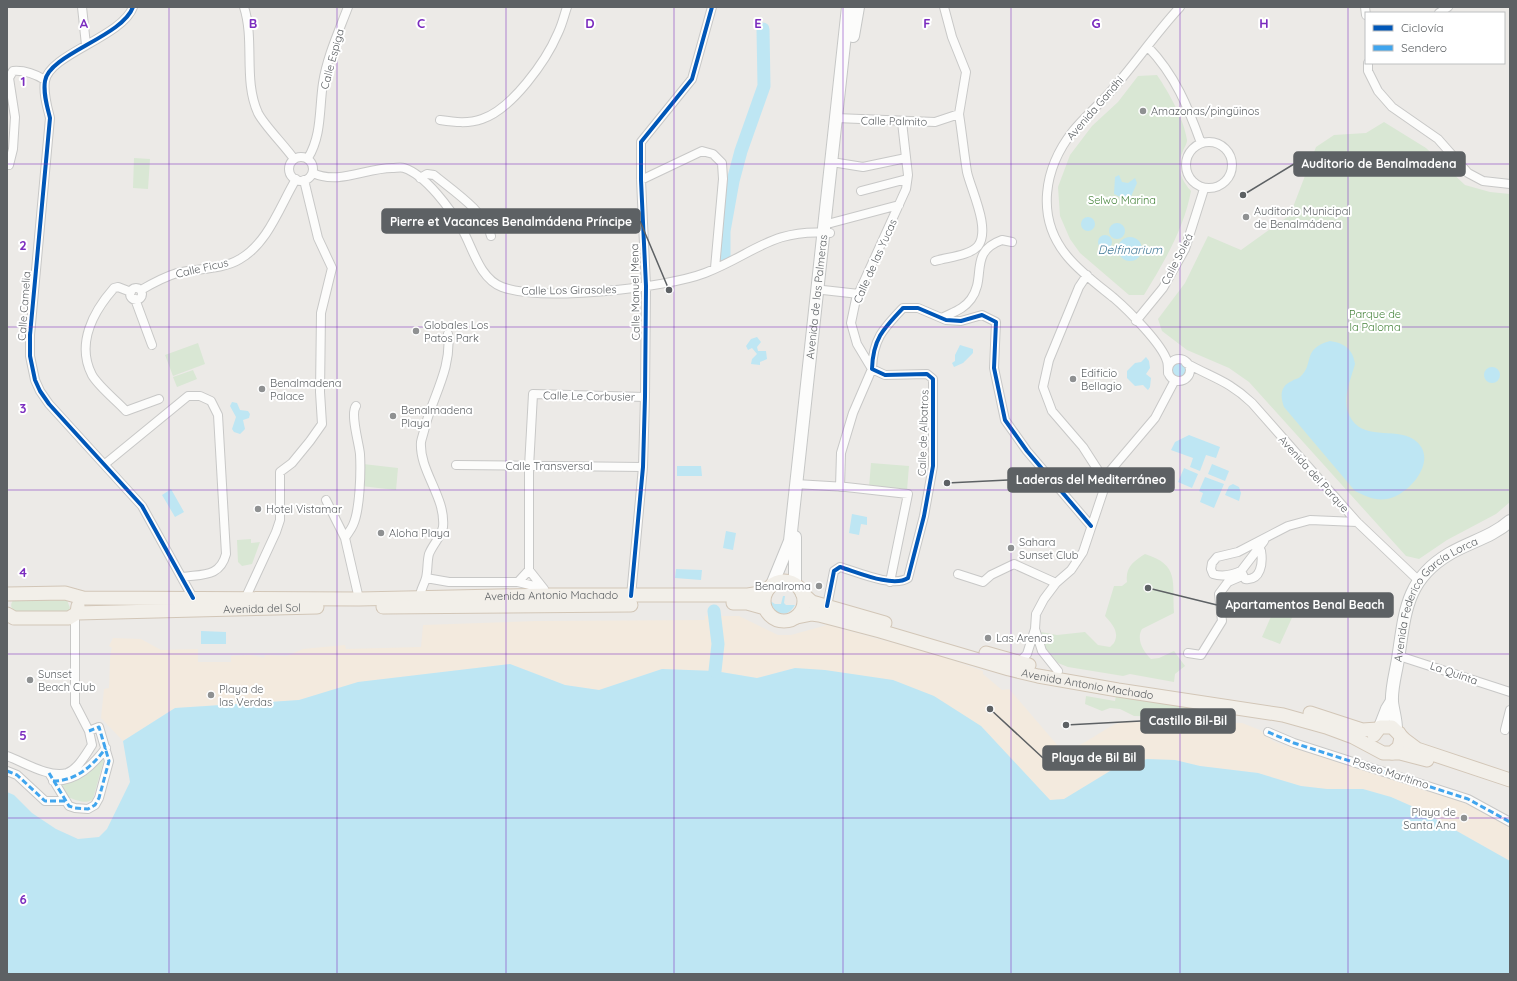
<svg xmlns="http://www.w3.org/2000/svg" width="1517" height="981" font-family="Quicksand,sans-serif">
	<rect width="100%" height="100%" fill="#eceae7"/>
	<!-- green -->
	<path fill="#d9e7d4" d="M 1157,75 C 1169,93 1184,119 1187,140 C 1187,144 1184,148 1183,151 C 1176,166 1180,179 1191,191 C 1184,229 1164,262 1144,295 L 1129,295 L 1080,253 L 1070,239 L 1060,216 L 1058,187 L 1070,155 L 1092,126 L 1118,102 L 1138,76 Z
		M 1384,122 L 1426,148 L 1465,185 L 1490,192 L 1510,194 L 1510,502 L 1496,514 L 1447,540 L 1419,559 L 1406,556 L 1249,382 L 1229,368 L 1187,350 L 1162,331 L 1158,319 L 1185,283 L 1208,236 L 1241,250 L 1290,215 L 1316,147 L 1334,135 L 1366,133 Z
		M 134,158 L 150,159 L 148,189 L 133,188 Z
		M 198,343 L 205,364 L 173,376 L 165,355 Z
		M 193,370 L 197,379 L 177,387 L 173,377 Z
		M 871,463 L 909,466 L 907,490 L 869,487 Z
		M 363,464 L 398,468 L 396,490 L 361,486 Z
		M 251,539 L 251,543 L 260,542 L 252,564 L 242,566 L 238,562 L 237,540 Z
		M 1145,554 C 1180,565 1172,582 1174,613 L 1142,629 C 1136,639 1143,651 1151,659 L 1159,658 L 1174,651 L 1185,666 L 1175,674 L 1174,682 L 1130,674 L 1123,676 L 1111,674 L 1068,667 L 1058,663 L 1043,645 L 1041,632 L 1057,635 L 1085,632 L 1098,645 L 1110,647 L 1114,643 C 1120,632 1112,624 1105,616 L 1114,586 L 1122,586 L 1127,582 C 1125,567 1134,561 1145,554 Z
		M 16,598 L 67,600 L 70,608 L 68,612 L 16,612 C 9,608 10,602 16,598 Z
		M 1277,603 L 1295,611 L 1280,644 L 1262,637 Z
		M 1086,696 L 1115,701 L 1116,696 L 1204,708 L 1216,711 L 1215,718 L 1134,716 L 1120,709 L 1110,708 L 1102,711 L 1085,704 Z
		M 105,756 L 93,799 C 85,805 77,800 67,797 L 60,784 Z"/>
	<!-- sand -->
	<path fill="#f3eade" d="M 705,616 L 739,616 L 778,635 L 791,635 L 827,625 L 940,656 L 983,671 L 983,674 L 1002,690 L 1009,689 L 1059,747 C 1080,753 1101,728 1121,722 L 1242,723 L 1260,730 L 1273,741 L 1287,747 L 1288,744 C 1363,767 1442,787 1510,825 L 1510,861 L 1416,808 L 1391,797 L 1301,786 L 1258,773 L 1200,766 L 1175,760 L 1115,768 L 1064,800 L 1049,800 L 981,726 L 795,668 L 757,678 L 715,671 L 662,669 L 599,690 L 565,685 L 510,664 L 359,682 L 299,700 L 175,708 L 123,741 L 101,718 L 104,689 L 109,688 C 110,679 109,654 112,648 L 109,646 L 113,638 L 141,639 L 161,650 L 198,649 L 198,662 L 231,662 L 231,656 C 247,656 248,653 264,658 L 265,655 L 287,656 L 303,649 L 345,645 L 346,649 L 421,647 L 423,625 L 537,621 L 705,620 Z"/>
	<!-- water -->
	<path fill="#bee6f3" d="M 1119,175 L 1122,182 L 1128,183 L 1135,178 L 1137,183 L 1129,201 L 1114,194 L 1115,177 Z
		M1081 224a7 7 0 1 1 14 0a7 7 0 1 1-14 0Z
		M1109 231a8 8 0 1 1 16 0a8 8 0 1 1-16 0Z
		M1098 242a7 7 0 1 1 14 0a7 7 0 1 1-14 0Z
		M1118 249a12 12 0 1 1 24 0a12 12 0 1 1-24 0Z
		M 757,337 L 761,342 L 757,347 L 758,351 L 766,351 L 767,359 L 760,362 L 760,365 L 751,364 L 752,359 L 757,354 L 752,348 L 748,350 L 746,346 L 751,339 Z
		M 1330,341 C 1344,343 1353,349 1355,364 C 1350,382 1340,403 1352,420 C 1366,441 1400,426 1417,442 C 1438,461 1409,495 1387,499 C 1375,501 1365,496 1355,491 L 1284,407 C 1280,396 1280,386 1292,381 C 1294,379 1298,379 1300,377 C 1315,364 1301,349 1330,341 Z
		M 960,345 L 973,349 L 973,353 L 963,363 L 954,367 L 952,363 L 955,361 L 955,355 Z
		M 1146,357 L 1149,361 L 1150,368 L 1146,374 L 1151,378 L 1150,387 L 1148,390 L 1143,385 L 1135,386 L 1127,378 L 1127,371 L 1135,363 L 1141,362 Z
		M1171 371a8 8 0 1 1 16 0a8 8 0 1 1-16 0Z
		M1484 375a8 8 0 1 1 16 0a8 8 0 1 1-16 0Z
		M 232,402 L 237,403 L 240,410 L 248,411 L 250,414 L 249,418 L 243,420 L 245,429 L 240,434 L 234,432 L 232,429 L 236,417 L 230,406 Z
		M 1189,435 L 1220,447 L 1216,458 L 1206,455 L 1200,471 L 1190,467 L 1193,458 L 1171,450 L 1175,442 Z
		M 1212,464 L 1229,471 L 1225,481 L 1208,474 Z
		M 677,466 L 701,466 L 702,476 L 677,476 Z
		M 1184,468 L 1198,474 L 1192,488 L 1178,482 Z
		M 1205,477 L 1224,484 L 1214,508 L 1200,502 L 1203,493 L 1199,491 Z
		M 1233,484 L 1239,487 L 1241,493 L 1239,501 L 1225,495 L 1229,486 Z
		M 171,489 L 184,512 L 175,517 L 162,495 Z
		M 852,514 L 867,517 L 867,525 L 861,524 L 859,535 L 849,533 Z
		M 726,531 L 736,533 L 733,550 L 723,548 Z
		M 676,569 L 702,570 L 701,580 L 675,578 Z
		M 783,596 L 785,596 L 784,603 L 786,605 L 795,605 C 790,614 783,616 775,611 L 770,601 L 775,604 L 781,604 Z
		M 201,631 L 226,632 L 226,644 L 201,644 Z
		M 510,664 L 565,685 L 599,690 L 662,669 L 715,671 L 757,678 L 795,668 L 825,670 L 893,680 L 934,696 L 981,726 L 1050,800 L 1064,799 L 1115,768 L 1147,759 L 1175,760 L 1200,766 L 1258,773 L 1301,786 L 1327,789 L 1363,789 L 1391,797 L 1416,808 L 1510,861 L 1510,974 L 7,974 L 7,792 L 14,795 L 32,813 L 56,829 L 78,839 L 99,837 L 107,829 L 130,782 L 123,741 L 175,708 L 299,700 L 358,682 Z"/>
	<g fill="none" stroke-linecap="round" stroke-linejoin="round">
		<!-- river -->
		<path stroke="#bee6f3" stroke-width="13" d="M 724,258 L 724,231 L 733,181 L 741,151 L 764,86 L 763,29
			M 714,611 L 718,644 L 715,671"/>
		<defs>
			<path id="street" d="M 82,7 L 86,45
				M 133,7 C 122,37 49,54 45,81 C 43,93 47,106 50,118 L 30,335 L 30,356 L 35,380 L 40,391 L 49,404 L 142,506 L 193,598
				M 244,7 C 255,41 243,80 258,113 C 264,125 285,146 294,159
				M 1365,7 L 1366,15
				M 1439,13 L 1448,7
				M 1148,47 C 1175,75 1188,107 1201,143
				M 1368,63 L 1368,71 L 1378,91 L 1392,107 L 1438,139 L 1468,173 L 1483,181 L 1510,184
				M 836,118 L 935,122 L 959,114 L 966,72 L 952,37 L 944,7
				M 440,120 C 454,122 468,124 482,119 C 512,109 546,61 558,33 C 562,25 564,16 567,7
				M1186 165a23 23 0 1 1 46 0a23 23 0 1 1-46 0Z
				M289 169a12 12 0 1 1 24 0a12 12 0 1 1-24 0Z
				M 308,158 C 322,135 319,109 323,83 C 327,57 339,31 348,7
				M 838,163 L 863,167 L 906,158
				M 9,165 L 13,149 L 15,117 L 9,78 L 13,71 C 25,70 35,74 45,80
				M 313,173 C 338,185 366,168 392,168 C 396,168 401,167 404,168 C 426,175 451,210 462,229 C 473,248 479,278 502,287 C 541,302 666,288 705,273 C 754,254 772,228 830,233
				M 420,178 L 427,174 L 434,175 C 452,190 486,212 491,236
				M 641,180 L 702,151 L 713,154 L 722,163 L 723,179 L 715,268
				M 861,191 L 907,179
				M 831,223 L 899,205
				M 935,261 C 948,257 969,256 978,246 C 991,229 971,190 967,172 C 964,153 962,133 959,114
				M 1087,275 L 1079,287 L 1049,360 L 1043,387 L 1052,411 L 1083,447 L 1101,475 L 1107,480
				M130 294a6 6 0 1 1 12 0a6 6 0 1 1-12 0Z
				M 141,290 C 153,283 164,277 177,273 C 197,268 222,270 240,259 C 268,243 280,206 296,179
				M 823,290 L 859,294
				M 131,292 L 118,287 L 114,288 C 93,312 76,344 92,375 C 99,387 117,401 126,411 L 159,399
				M 135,299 L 152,345
				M 942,318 C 953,312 963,310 971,299 C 987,277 968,252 1002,240 L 1012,242
				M 1136,321 L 1163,288 L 1185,249 L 1204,189
				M1168 370a11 11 0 1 1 22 0a11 11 0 1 1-22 0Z
				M 1186,363 C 1213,378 1229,381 1252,403 L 1357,522 L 1418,580
				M 1168,373 C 1168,369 1168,364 1167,361 C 1162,344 1128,310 1114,298 C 1098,285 1080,272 1067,256 C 1035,217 1044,168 1073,131 C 1084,117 1099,105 1111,91 C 1135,64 1155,34 1180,7
				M 356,406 C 350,414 359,443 360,454 C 361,472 360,510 353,525 C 351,530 347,534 345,538 L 359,599
				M 105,464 L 188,396 L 200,396 L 211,401 L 218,415 L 226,554 C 220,577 203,574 183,577
				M 456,465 L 643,467
				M 796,484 L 846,487 L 908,494 L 890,582
				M 840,487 L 841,453 L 853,413 L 872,369 L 857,344 L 851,323 L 856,299 L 906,189 L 908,175 L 902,122
				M 326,500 L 345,538
				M 1256,551 L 1261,551 C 1263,563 1261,581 1245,579 L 1241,571 L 1264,541
				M 529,570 L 529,467 L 533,394 L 645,397
				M 1241,571 C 1232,575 1222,577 1213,574 L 1211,569 L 1212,563 L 1217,557 L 1238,552 L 1288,526 L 1310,520 L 1357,522
				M 958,574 L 983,582 L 991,575 L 1014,564 L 1056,583
				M 426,578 L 449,582 L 518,582 L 542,588
				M 518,582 L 529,570 L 544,589
				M 631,596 L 643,467 L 645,397 L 646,286 L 641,180 L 641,142 L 692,79 L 712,7
				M 245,599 L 276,532 L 280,520 L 280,472 L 292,463 L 310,441 L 322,424 L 320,392 L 321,313 L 332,268 L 318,238 L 304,180
				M 421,601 C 418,592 424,586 426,578 C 428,570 427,561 429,554 C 433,544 441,537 443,527 C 446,497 419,471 421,442 C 422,437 424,432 425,427 C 433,396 452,368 448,334
				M 827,606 L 834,571 L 840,567 C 857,572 893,588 908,578 L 924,516 L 933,466 L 933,379 L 927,374 L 885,375 L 872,369 C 873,339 883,329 903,308 L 918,308 L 946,320 L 961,321 L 982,315 L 996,322 L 994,368 L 1005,420 L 1027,451 L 1091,526
				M 1035,629 L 1036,614 L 1044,599 L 1056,583 L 1071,570 L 1083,552 L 1110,471 L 1155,418 L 1175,380
				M 1188,653 L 1201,655 L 1222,621 L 1219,594 L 1228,582 L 1242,576
				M 1399,656 L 1510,692
				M 1019,663 L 1027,654 L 1035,629 L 1042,651 L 1058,671
				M 1505,730 L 1510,710
				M 1268,732 L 1294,743 L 1468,799 L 1510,822
				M 7,756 C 24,762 48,778 67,773 C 78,769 86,754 92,745 L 89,731 L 75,704 L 75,616
				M 7,771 L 17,775 L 45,801 L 66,801
				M 49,773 L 69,806 L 75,808 L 88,809 L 95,805 L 99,798 L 109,761 L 99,727 L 89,731
				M 53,781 C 77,781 93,765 106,748"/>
			<g id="secondary">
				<path d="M 853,36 L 858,7"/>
				<path d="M 795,584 L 795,537"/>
				<path id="s1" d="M 772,585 L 790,541 L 848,7"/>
				<path d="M 1380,727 L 1387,709 L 1392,701"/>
				<path id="s2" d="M 1396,729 C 1396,719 1393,711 1392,702 C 1391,689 1396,672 1398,659 C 1405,614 1405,580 1449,554 C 1469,542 1492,537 1510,521"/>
			</g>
			<g id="primary">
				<circle cx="784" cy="601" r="20"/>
				<path d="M 802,593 L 812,602 L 885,623"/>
				<path id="s3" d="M 7,594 L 65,593 L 83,598 L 359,599 L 550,595 L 748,595 L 766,592"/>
				<path d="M 733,603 L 747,603 L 765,608"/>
				<path d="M 383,607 L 631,605"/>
				<path id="s4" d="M 77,613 L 317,607"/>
				<path d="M 7,614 L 14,618 L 69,618 L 77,613 L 78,606"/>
				<path id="s5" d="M 797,617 L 812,614 L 819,615 L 880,631 L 1009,669 L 1038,676 L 1118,690 L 1283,715 L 1326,727 L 1353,737 L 1383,753 L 1392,753 L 1399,747 L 1401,738 L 1399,733"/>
				<path d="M 986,653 L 1029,665"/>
				<path d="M 1310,713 L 1362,730 L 1378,729"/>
				<path d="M 1374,735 L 1380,727 L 1392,727 L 1405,740 L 1417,749 L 1510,780"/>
				<path d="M 1392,753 L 1400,753 L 1427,760"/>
			</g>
		</defs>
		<!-- street casing -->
		<use href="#street" stroke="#c8c8c7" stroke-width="10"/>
		<!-- secondary casing -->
		<use href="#secondary" stroke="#c6c7c6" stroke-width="14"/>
		<!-- primary casing -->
		<use href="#primary" stroke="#d2c6b7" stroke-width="15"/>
		<!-- street -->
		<use href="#street" stroke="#fcfcfb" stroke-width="8"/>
		<!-- secondary -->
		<use href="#secondary" stroke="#fcfcfb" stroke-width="12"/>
		<!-- primary -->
		<use href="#primary" stroke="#f2efe9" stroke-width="13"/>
		<!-- quiet -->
		<path stroke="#40a5ee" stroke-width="3" stroke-dasharray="6 3" stroke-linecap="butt" d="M 1268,732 L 1294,743 L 1468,799 L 1510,822
			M 7,771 L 17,775 L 45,801 L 66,801
			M 49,773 L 69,806 L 75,808 L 88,809 L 95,805 L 99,798 L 109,761 L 99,727 L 89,731
			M 53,781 C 77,781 93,765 106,748"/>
		<defs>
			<path id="cycleway" d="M 133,7 C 122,37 49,54 45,81 C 43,93 47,106 50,118 L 30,335 L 30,356 L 35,380 L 40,391 L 49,404 L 142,506 L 193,598
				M 631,596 L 643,467 L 645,397 L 646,286 L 641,180 L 641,142 L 692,79 L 712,7
				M 827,606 L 834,571 L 840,567 C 857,572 893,588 908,578 L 924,516 L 933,466 L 933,379 L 927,374 L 885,375 L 872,369 C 873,339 883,329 903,308 L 918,308 L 946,320 L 961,321 L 982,315 L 996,322 L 994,368 L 1005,420 L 1027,451 L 1091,526"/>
		</defs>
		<!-- cycleway casing -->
		<use href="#cycleway" stroke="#fff" stroke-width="6"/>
		<!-- cycleway -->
		<use href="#cycleway" stroke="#0057b8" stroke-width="4"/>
	</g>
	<!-- grid -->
	<path fill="none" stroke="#7b2cbf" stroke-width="1" stroke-opacity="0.55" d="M 169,7 L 169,974M 337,7 L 337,974M 506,7 L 506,974M 674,7 L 674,974M 843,7 L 843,974M 1011,7 L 1011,974M 1180,7 L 1180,974M 1348,7 L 1348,974M 7,164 L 1510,164M 7,327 L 1510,327M 7,490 L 1510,490M 7,654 L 1510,654M 7,818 L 1510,818"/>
	<!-- markers -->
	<g fill="#8f9192" stroke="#fff" stroke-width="1.5">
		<circle cx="1143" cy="111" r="4"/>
		<circle cx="1246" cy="217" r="4"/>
		<circle cx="416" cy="331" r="4"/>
		<circle cx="1073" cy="379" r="4"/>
		<circle cx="262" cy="389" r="4"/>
		<circle cx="393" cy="416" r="4"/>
		<circle cx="258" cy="509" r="4"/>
		<circle cx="381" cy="533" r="4"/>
		<circle cx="1011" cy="548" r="4"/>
		<circle cx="819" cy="586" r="4"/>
		<circle cx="988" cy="638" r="4"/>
		<circle cx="30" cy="680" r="4"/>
		<circle cx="211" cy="695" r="4"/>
		<circle cx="1464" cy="818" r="4"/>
	</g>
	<g text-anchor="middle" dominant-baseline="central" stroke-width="4" stroke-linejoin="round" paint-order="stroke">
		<!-- street labels -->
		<g font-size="11" fill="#5d6164" stroke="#fff">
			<text transform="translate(332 59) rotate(-75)">Calle Espiga</text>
			<text transform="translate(1095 108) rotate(-49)">Avenida Gandhi</text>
			<text transform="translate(894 121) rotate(1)">Calle Palmito</text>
			<text transform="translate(1177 259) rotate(-63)">Calle Soleá</text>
			<text transform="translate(875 261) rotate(-66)">Calle de las Yucas</text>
			<text transform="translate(202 268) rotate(-13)">Calle Ficus</text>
			<text transform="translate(569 290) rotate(-1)">Calle Los Girasoles</text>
			<text transform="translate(635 292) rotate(-91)">Calle Manuel Mena</text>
			<text stroke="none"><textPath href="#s1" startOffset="293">Avenida de las Palmeras</textPath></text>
			<text transform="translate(24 306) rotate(-86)">Calle Camelia</text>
			<text transform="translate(589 396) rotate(1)">Calle Le Corbusier</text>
			<text transform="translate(923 433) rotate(-88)">Calle de Albatros</text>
			<text x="549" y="466">Calle Transversal</text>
			<text transform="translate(1314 474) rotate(48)">Avenida del Parque</text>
			<text stroke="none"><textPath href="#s3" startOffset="545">Avenida Antonio Machado</textPath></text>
			<text stroke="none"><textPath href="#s2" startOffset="146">Avenida Federico García Lorca</textPath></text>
			<text stroke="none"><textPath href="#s4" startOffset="185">Avenida del Sol</textPath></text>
			<text transform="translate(1454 673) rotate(19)">La Quinta</text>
			<text stroke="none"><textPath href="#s5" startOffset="300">Avenida Antonio Machado</textPath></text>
			<text transform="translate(1391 773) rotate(18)">Paseo Marítimo</text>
		</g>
		<!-- poi labels -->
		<g font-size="11" fill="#5d6164" stroke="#fff" text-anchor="start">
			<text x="1151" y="111">Amazonas/pingüinos</text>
			<text x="1254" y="211">Auditorio Municipal<tspan x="1254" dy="13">de Benalmádena</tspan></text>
			<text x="424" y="325">Globales Los<tspan x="424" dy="13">Patos Park</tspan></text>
			<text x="1081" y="373">Edificio<tspan x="1081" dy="13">Bellagio</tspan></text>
			<text x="270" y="383">Benalmadena<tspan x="270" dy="13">Palace</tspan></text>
			<text x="401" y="410">Benalmadena<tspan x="401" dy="13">Playa</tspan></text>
			<text x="266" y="509">Hotel Vistamar</text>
			<text x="389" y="533">Aloha Playa</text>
			<text x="1019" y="542">Sahara<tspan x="1019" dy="13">Sunset Club</tspan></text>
			<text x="811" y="586" text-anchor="end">Benalroma</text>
			<text x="996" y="638">Las Arenas</text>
			<text x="38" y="674">Sunset<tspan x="38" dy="13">Beach Club</tspan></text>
			<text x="219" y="689">Playa de<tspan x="219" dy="13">las Verdas</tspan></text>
			<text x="1456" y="812" text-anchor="end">Playa de<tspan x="1456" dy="13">Santa Ana</tspan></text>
		</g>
		<!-- park labels -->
		<g font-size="11" fill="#46843c" stroke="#fff">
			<text x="1122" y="200">Selwo Marina</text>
			<text x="1375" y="314">Parque de<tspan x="1375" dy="13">la Paloma</tspan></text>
		</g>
		<!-- water labels -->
		<g font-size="12" font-style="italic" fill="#437b98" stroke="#fff">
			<text x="1130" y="249">Delfinarium</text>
		</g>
	</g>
	<g font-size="13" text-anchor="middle" font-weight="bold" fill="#7b2cbf" stroke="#fff" stroke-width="4" stroke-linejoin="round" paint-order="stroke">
		<text x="84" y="28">A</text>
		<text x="253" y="28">B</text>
		<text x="421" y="28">C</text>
		<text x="590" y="28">D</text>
		<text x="758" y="28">E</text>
		<text x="927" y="28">F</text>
		<text x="1096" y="28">G</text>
		<text x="1264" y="28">H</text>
		<text x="23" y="86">1</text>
		<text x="23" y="250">2</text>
		<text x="23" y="413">3</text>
		<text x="23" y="577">4</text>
		<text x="23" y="740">5</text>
		<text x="23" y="904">6</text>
	</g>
	<!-- callouts -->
	<path fill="none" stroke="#5d6164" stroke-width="1.5" d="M1243 195L1294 164M669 290L640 221M947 483L1008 480M1148 588L1217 605M1066 725L1141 721M990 709L1043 758"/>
	<g fill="#5d6164" stroke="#fff" stroke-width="1.5">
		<circle cx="1243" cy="195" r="4"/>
		<circle cx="669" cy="290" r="4"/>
		<circle cx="947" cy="483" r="4"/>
		<circle cx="1148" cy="588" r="4"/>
		<circle cx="1066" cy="725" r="4"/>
		<circle cx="990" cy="709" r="4"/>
	</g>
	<g fill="#5d6164" stroke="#5d6164" stroke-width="1.5">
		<rect x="1294" y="152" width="171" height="24" rx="4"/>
		<rect x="382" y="209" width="258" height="24" rx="4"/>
		<rect x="1008" y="468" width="166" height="24" rx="4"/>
		<rect x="1217" y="593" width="176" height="24" rx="4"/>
		<rect x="1141" y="709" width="94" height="24" rx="4"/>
		<rect x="1043" y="746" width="101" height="24" rx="4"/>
	</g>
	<g font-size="12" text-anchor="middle" font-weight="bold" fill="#fff">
		<text x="1379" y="168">Auditorio de Benalmadena</text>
		<text x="511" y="226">Pierre et Vacances Benalmádena Príncipe</text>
		<text x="1091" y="484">Laderas del Mediterráneo</text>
		<text x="1305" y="609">Apartamentos Benal Beach</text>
		<text x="1188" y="725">Castillo Bil-Bil</text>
		<text x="1094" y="762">Playa de Bil Bil</text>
	</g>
	<!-- border -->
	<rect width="1517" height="981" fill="none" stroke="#5d6164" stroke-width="16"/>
	<!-- legend -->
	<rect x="1365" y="12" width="140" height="52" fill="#ffffff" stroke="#bec0c1"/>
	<rect x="1373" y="25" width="20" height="6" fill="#0057b8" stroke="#bec0c1"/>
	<text x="1401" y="32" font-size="12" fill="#5d6164">Ciclovía</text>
	<rect x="1373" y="45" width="20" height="6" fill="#40a5ee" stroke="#bec0c1"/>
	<text x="1401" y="52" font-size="12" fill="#5d6164">Sendero</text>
</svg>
